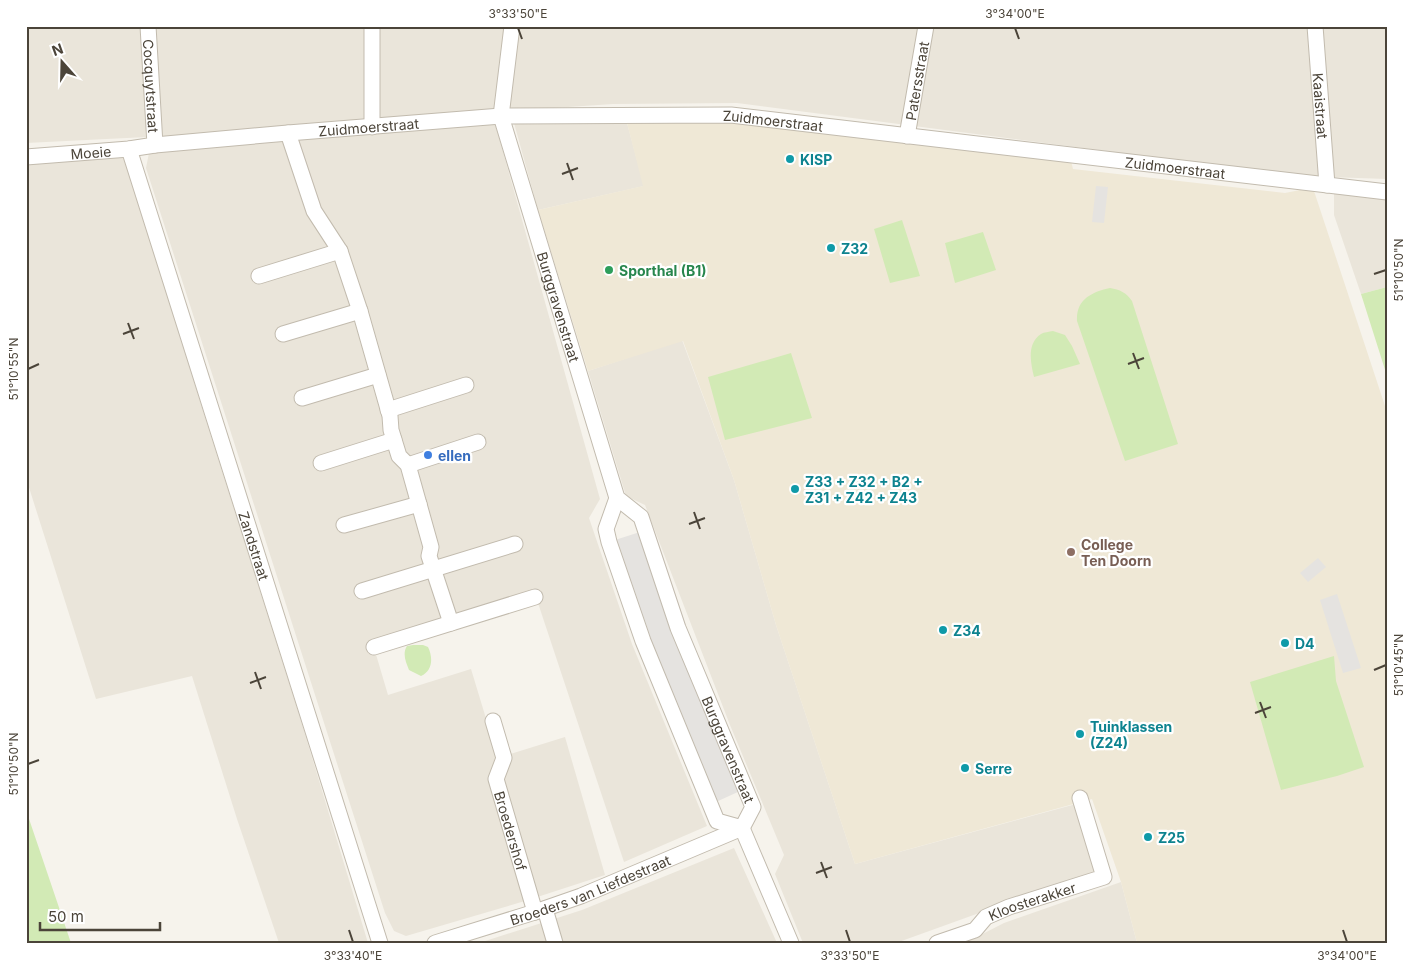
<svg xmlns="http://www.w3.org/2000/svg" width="1413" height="969" font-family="Inter,sans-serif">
	<rect width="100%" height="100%" fill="#f6f3ec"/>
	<!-- residential -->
	<path fill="#eae5da" d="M 26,26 L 140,26 L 147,137 L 26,143 Z
		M 152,26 L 1387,26 L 1387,179 L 1299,176 L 737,103 L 613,104 L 361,121 L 159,139 Z
		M 495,123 L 600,499 L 589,518 L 632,644 L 707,826 L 624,862 L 537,600 L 375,651 L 388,695 L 471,669 L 498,758 L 565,737 L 605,875 L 525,901 L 406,936 L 394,931 L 385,913 L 146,168 L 149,153 Z
		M 514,123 L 627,123 L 644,186 L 538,210 Z
		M 124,155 L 209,430 L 298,711 L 368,943 L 279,943 L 237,819 L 192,676 L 96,699 L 26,478 L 26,163 Z
		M 1334,189 L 1387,197 L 1387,287 L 1361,294 L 1334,215 Z
		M 682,340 L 734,480 L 776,625 L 855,864 L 1076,804 L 1096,871 L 896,943 L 803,943 L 775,874 L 784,855 L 730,725 L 645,505 L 626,496 L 588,371 Z
		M 734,848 L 777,943 L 479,943 L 582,910 Z
		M 1121,882 L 1137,943 L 965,943 L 1004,923 Z"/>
	<!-- education -->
	<path fill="#efe8d6" d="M 732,119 L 1071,161 L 1073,169 L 1285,193 L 1300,190 L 1314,191 L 1387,412 L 1387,943 L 1137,943 L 1121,882 L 1092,799 L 855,864 L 776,625 L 734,480 L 683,341 L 588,371 L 538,210 L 643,186 L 627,123 Z"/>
	<!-- green -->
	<path fill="#d2eab5" d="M 902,220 L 920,276 L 890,283 L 874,229 Z
		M 983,232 L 996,270 L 955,283 L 945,243 Z
		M 1387,287 L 1387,376 L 1361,294 Z
		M 1110,288 C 1120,290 1126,292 1132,301 L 1178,444 L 1125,461 L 1077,321 C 1076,299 1092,292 1110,288 Z
		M 1053,331 L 1065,335 L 1072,346 L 1080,364 L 1034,377 C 1031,364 1026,344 1041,334 C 1044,332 1049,332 1053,331 Z
		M 791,353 L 812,418 L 725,440 L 708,377 Z
		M 413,645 L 423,645 L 428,647 C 433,657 433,671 421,676 L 409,670 C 406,662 402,654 407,646 Z
		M 1334,656 L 1336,681 L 1364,767 L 1337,776 L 1281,790 L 1250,682 Z
		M 26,810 L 71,943 L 26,943 Z"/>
	<!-- parking -->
	<path fill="#e5e3e0" d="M 1096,186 L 1108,187 L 1104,223 L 1092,222 Z
		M 640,532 L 740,791 L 716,802 L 663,677 L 615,540 Z
		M 1318,558 L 1326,567 L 1308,582 L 1300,573 Z
		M 1337,594 L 1361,668 L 1343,673 L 1320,600 Z"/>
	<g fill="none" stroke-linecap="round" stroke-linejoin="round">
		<defs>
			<g id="minor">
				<path id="s1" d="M 148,26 L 155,145"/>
				<path id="s2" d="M 512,26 L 501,116 L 617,498 L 641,517 L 678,628 L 753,807 L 742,828"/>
				<path id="s3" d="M 1315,26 L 1327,185"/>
				<path d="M 372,127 L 372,26"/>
				<path id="s4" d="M 907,136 L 926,26"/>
				<path id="s5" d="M 129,149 L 380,943"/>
				<path id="s6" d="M 26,157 L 129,149 L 155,145 L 288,133 L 501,116 L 731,115 L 1387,192"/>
				<path d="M 340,251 L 360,311 L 390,416 L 391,430 L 399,456 L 408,465 L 431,547 L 429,556 L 451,623"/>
				<path d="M 259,276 L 340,251 L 314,211 L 288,133"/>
				<path d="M 283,334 L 360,311"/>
				<path d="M 302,398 L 378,375"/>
				<path d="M 388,410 L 466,385"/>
				<path d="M 321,463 L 394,440"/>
				<path d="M 408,465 L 478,442"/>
				<path d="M 617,498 L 606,529 L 609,542 L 643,641 L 717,821 L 742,828"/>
				<path d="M 344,525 L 419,504"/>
				<path d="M 362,591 L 515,544"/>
				<path d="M 374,647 L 535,597"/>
				<path id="s7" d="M 493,721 L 504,758 L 496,779 L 535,912"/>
				<path d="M 742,828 L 791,943"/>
				<path d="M 545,909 L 555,943"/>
				<path id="s8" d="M 435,943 L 535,912 L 581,896 L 742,828"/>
				<path id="s9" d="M 937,943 L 975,930 L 986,917 L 1009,907 L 1104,877 L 1080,798"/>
			</g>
		</defs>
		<!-- minor casing -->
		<use href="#minor" stroke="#c2bbae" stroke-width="17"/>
		<!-- minor -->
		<use href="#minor" stroke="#fff" stroke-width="15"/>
	</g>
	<!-- ticks -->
	<path fill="none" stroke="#4b4439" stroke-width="2" d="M 518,28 L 522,39M 1015,28 L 1019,39M 567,163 L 573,180M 562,174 L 578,168M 1374,274 L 1386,270M 128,323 L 134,339M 123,334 L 139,328M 1133,353 L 1139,369M 1128,364 L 1144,358M 28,369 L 39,364M 694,512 L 700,529M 689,524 L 705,518M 1374,670 L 1386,665M 255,672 L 261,689M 250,683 L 266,677M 1260,702 L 1266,718M 1255,713 L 1271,707M 28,764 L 39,760M 821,862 L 827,878M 816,873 L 832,867M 349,930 L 353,942M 846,930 L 850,942M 1343,930 L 1347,942"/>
	<!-- markers -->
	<g fill="#0f9aa8" stroke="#fff" stroke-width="2">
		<circle cx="790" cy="159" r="5"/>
		<circle cx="831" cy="248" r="5"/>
		<circle cx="795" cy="489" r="5"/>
		<circle cx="943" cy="630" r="5"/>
		<circle cx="1285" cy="643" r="5"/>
		<circle cx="1080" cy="734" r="5"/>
		<circle cx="965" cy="768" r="5"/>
		<circle cx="1148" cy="837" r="5"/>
	</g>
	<circle fill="#2e9e5b" stroke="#fff" stroke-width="2" cx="609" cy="270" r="5"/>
	<circle fill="#3f7fe0" stroke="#fff" stroke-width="2" cx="428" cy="455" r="5"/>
	<circle fill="#8d6e63" stroke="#fff" stroke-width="2" cx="1071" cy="552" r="5"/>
	<g text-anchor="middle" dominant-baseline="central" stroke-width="4.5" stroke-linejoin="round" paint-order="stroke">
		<!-- street labels -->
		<g font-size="14" fill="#4b4439" stroke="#fff">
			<text stroke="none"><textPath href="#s4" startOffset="56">Patersstraat</textPath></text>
			<text stroke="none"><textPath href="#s1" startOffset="60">Cocquytstraat</textPath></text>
			<text stroke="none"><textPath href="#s3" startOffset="80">Kaaistraat</textPath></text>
			<text stroke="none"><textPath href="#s6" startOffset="749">Zuidmoerstraat</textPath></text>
			<text stroke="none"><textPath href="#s6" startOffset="344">Zuidmoerstraat</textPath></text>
			<text stroke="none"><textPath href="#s6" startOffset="65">Moeie</textPath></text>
			<text stroke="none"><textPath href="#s6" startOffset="1154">Zuidmoerstraat</textPath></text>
			<text stroke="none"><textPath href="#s2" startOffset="290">Burggravenstraat</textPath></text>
			<text stroke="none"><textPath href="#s5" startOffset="416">Zandstraat</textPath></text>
			<text stroke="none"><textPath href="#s2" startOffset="769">Burggravenstraat</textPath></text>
			<text stroke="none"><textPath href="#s7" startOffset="115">Broedershof</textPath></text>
			<text stroke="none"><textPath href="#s8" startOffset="164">Broeders van Liefdestraat</textPath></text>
			<text stroke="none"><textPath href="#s9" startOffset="106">Kloosterakker</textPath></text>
		</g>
		<!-- culture labels -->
		<g font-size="14" font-weight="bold" fill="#0d838f" stroke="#fff" text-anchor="start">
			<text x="800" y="159">KISP</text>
			<text x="841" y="248">Z32</text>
			<text x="805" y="481">Z33 + Z32 + B2 +<tspan x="805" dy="16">Z31 + Z42 + Z43</tspan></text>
			<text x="953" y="630">Z34</text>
			<text x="1295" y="643">D4</text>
			<text x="1090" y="726">Tuinklassen<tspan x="1090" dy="16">(Z24)</tspan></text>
			<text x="975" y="768">Serre</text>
			<text x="1158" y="837">Z25</text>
		</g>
		<!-- leisure labels -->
		<g font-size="14" font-weight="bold" fill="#27864d" stroke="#fff" text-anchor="start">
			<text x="619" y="270">Sporthal (B1)</text>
		</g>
		<!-- shop labels -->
		<g font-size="14" font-weight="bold" fill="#366cbe" stroke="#fff" text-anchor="start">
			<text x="438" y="455">ellen</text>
		</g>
		<!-- education labels -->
		<g font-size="14" font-weight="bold" fill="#785e54" stroke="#fff" text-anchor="start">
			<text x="1081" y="544">College<tspan x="1081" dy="16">Ten Doorn</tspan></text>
		</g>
	</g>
	<!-- border -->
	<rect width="1413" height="969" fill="none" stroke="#ffffff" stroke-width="55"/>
	<!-- north arrow -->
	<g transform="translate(62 62) rotate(340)" stroke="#ffffff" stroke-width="4" paint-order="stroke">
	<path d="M0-4L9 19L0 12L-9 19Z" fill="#4b4439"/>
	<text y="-8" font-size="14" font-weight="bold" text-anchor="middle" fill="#4b4439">N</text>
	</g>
	<!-- scale -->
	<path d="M40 922v8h120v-8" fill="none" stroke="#4b4439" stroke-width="2.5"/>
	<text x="48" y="922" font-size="15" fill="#4b4439" stroke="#ffffff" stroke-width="4" paint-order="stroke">50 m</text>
	<rect x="28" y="28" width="1358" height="914" fill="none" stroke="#4b4439" stroke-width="2"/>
	<g font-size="12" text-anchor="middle" fill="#4b4439">
		<text x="518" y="18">3°33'50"E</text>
		<text x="1015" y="18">3°34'00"E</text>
		<text transform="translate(1399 270) rotate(-90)" y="4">51°10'50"N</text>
		<text transform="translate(14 369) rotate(-90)" y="4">51°10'55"N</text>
		<text transform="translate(1399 665) rotate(-90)" y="4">51°10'45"N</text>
		<text transform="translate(14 764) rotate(-90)" y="4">51°10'50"N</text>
		<text x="353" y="960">3°33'40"E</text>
		<text x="850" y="960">3°33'50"E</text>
		<text x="1347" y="960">3°34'00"E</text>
	</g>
</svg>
